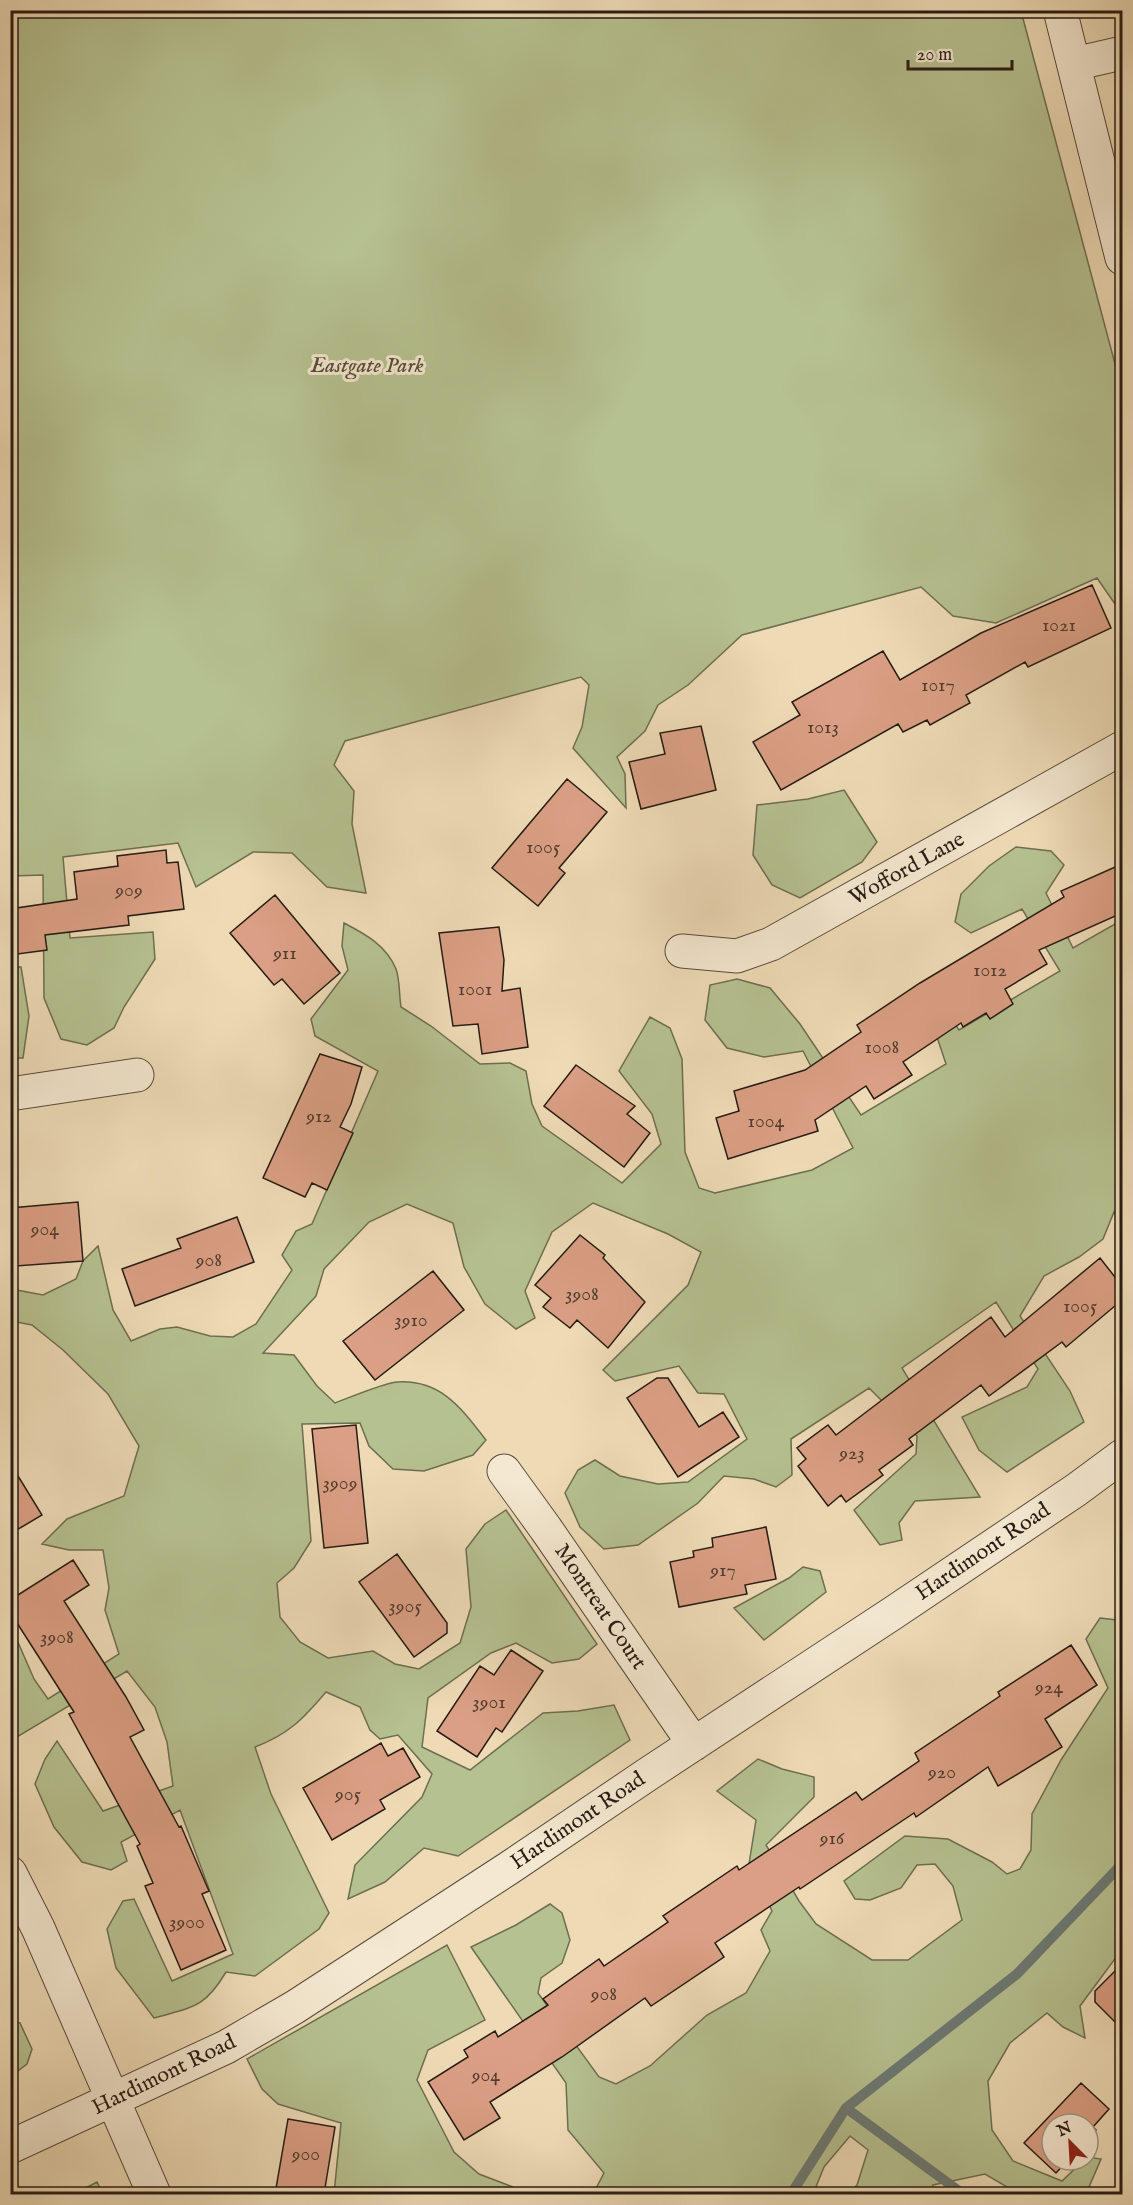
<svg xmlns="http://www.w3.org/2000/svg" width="1133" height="2205" font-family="'IM FELL English',serif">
	<rect width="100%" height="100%" fill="#eedbb6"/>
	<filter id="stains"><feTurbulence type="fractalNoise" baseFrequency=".00333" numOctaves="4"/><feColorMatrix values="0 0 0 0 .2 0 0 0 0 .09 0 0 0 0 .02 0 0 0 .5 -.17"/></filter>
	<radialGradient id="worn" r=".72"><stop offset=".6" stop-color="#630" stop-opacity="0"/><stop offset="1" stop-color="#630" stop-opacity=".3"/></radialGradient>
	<!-- green -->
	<path fill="#b6c190" stroke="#6e6e52" stroke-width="1.5" d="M 11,11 L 1021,11 L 1122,390 L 1122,614 L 1097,578 L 996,623 L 953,616 L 921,587 L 742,635 L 688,685 L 658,705 L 645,731 L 617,757 L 625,774 L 626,808 L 573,748 L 582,727 L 589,685 L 581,677 L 345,741 L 334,765 L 354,791 L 352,824 L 366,893 L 327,887 L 292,853 L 253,852 L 196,887 L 178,843 L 63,857 L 70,938 L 153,932 L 155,959 L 124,1007 L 114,1028 L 87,1045 L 61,1039 L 44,998 L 43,875 L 11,876 Z
		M 844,790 L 877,842 L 862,862 L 800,898 L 772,885 L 753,855 L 757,805 L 808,799 Z
		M 1016,847 L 1051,851 L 1064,865 L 1046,893 L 1073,948 L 1122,920 L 1122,1221 L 1114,1212 L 1103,1239 L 1079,1257 L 1044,1276 L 1020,1316 L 1070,1391 L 1084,1422 L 1007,1472 L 979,1450 L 962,1417 L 1027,1387 L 1038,1369 L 996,1302 L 902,1368 L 980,1497 L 915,1501 L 899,1523 L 902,1540 L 880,1545 L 854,1510 L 916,1454 L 917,1436 L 869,1388 L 791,1439 L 792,1475 L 776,1487 L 754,1479 L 724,1476 L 698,1503 L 638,1545 L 604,1549 L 580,1527 L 565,1493 L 578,1470 L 595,1460 L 620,1476 L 658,1484 L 688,1482 L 747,1439 L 724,1394 L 698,1393 L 679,1366 L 615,1381 L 603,1370 L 688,1285 L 701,1252 L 668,1234 L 593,1203 L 552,1232 L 525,1291 L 535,1318 L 516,1329 L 485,1304 L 464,1267 L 453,1223 L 407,1204 L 369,1222 L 324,1269 L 316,1296 L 263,1353 L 294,1355 L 317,1386 L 335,1403 C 351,1397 381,1384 397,1382 C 441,1379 462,1409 486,1440 L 473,1455 L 424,1471 L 393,1469 L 369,1446 L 360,1423 L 302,1424 L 311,1541 L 294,1568 L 277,1583 L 280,1617 L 300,1642 L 328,1658 L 373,1651 L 395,1664 L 419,1669 L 460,1643 L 471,1607 L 466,1549 L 485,1524 L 506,1510 L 597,1644 L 579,1659 L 552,1663 L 516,1643 L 491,1653 L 428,1698 L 422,1747 L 470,1770 L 543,1713 L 578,1711 L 614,1705 L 630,1740 L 458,1856 L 424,1848 L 385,1882 L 348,1899 L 355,1865 L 422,1797 L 432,1774 L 398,1735 L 380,1739 L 370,1730 L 360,1707 L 326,1692 C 303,1719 289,1734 255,1747 L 271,1794 L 329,1913 L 319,1929 L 255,1976 L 226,1972 C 204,2009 192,2007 154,2018 L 116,1968 L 107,1929 L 123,1901 L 134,1899 L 172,1981 L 233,1954 L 180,1810 L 121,1842 L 127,1861 L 111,1870 L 82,1862 L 54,1827 L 35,1784 L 45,1759 L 57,1741 L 103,1811 L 173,1786 L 167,1742 L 155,1707 L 127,1671 L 17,1737 L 11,1734 L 10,1635 L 17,1640 L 34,1679 L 48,1699 L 119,1654 L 105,1610 L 109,1588 L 103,1550 L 69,1550 L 42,1544 L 67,1519 L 124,1496 L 139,1446 L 108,1394 L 63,1350 L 32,1325 L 11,1321 L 11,1289 L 43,1295 L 76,1279 L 83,1261 L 98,1246 L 113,1310 L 131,1341 L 160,1329 L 177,1327 L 210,1336 L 233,1337 L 256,1324 L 292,1270 L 282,1255 L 296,1231 L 312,1224 L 378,1071 L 315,1036 L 311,1019 L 348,970 L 342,946 L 344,923 C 365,934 386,945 396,969 C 400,980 399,995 401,1007 L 431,1026 L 480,1064 L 510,1063 L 526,1071 L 532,1104 L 542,1126 L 622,1183 L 661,1144 L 652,1114 L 619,1071 L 650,1017 L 670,1028 L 682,1059 L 685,1152 L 699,1188 L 715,1193 L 812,1170 L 853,1148 L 803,1051 L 764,1057 L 727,1048 L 705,1020 L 710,985 L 737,979 L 770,988 L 800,1024 L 861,1115 L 946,1064 L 920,986 L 929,985 L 959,1030 L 1060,971 L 1022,909 L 971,933 L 955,922 L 961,894 L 989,866 Z
		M 11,967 L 21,967 L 29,1016 L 23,1058 L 11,1058 Z
		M 803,1567 L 820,1571 L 826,1592 L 764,1640 L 734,1608 L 789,1578 Z
		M 1100,1618 L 1117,1620 L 1122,1626 L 1122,1957 L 1117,1956 L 1080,2006 L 1085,2038 L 1063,2027 L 1047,2013 L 1010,2043 L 988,2081 L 992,2130 L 1013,2161 L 1062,2181 L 1084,2160 L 1088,2160 L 1088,2157 L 1101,2159 L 1086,2194 L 1019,2194 L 985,2174 L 933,2185 L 929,2194 L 848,2194 L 857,2185 L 868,2150 L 850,2136 L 824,2167 L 813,2194 L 593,2194 L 604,2173 L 568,2130 L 566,2083 L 471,1947 L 516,1925 L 550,1904 L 562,1913 L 570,1940 L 562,1963 L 541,1978 L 538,1993 L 599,2077 L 616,2084 L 650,2066 L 707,2015 L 746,1993 L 770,1951 L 761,1930 L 772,1911 L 749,1864 L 756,1820 L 717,1791 L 758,1759 L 782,1769 L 814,1777 L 814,1797 L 766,1845 L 799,1901 L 816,1924 L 872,1960 L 908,1960 L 962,1920 L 953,1886 L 935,1864 L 917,1865 L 901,1888 L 870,1900 L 855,1899 L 844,1881 L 905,1836 L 948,1839 L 992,1862 L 1007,1874 L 1020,1869 L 1031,1850 L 1032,1814 L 1061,1760 L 1108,1688 L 1086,1639 Z
		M 447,1945 L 485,2020 L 428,2050 L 417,2080 L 454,2152 L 479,2174 L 531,2194 L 334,2194 L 341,2123 L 278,2104 L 262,2089 L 247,2059 Z
		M 11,2021 L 20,2023 L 32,2049 L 27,2064 L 11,2076 Z
		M 97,2182 L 103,2194 L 74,2194 Z"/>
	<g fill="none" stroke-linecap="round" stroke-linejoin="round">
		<!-- stream -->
		<path stroke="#6d7a75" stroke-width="10" d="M 846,2108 L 963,2194
			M 791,2194 L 846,2108 L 1017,1974 L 1122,1864"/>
	</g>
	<!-- building -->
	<path fill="#da9f84" stroke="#271b13" stroke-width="1.5" d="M 1092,585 L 1111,628 L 1028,667 L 1025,662 L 966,695 L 970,703 L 930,725 L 927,720 L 903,732 L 898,724 L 781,790 L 753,742 L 800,715 L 792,702 L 883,651 L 900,680 L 981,633 Z
		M 701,726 L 716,790 L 641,809 L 629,762 L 665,754 L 660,733 Z
		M 567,779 L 607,812 L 559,868 L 565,873 L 538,906 L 492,868 Z
		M 166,850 L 167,863 L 178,862 L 184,909 L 128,916 L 129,925 L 45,935 L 47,950 L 10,955 L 10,909 L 77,899 L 74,872 L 118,866 L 117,856 Z
		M 1122,864 L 1122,913 L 1039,950 L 1047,964 L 1005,989 L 1013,1004 L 990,1019 L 986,1013 L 963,1027 L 961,1023 L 903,1062 L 912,1075 L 874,1099 L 866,1086 L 815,1120 L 818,1131 L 728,1159 L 716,1118 L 739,1111 L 734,1091 L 805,1070 L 861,1032 L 857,1025 L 920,983 L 1064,897 L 1061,891 Z
		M 275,895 L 340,973 L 304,1004 L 282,979 L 274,985 L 230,933 Z
		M 499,927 L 504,960 L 502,991 L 520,988 L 528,1047 L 482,1054 L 478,1024 L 453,1026 L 439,933 Z
		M 320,1054 L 362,1067 L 351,1104 L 340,1127 L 353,1133 L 327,1190 L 312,1183 L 305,1197 L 263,1178 Z
		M 576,1065 L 635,1106 L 627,1114 L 650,1133 L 624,1167 L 544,1106 Z
		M 78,1202 L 83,1261 L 16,1266 L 15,1260 L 10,1261 L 10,1208 Z
		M 237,1217 L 254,1262 L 135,1306 L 122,1269 L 181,1248 L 177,1239 Z
		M 580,1235 L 605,1255 L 603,1258 L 645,1302 L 608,1348 L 577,1320 L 570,1328 L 543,1307 L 551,1298 L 535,1285 Z
		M 1100,1258 L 1122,1286 L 1122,1300 L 1066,1347 L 1062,1342 L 989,1396 L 981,1385 L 909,1439 L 913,1445 L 879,1470 L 883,1475 L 846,1502 L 841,1495 L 828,1506 L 798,1466 L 806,1459 L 797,1448 L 828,1425 L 836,1435 L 991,1317 L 1005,1337 Z
		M 433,1271 L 464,1310 L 375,1380 L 343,1341 Z
		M 657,1378 L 668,1378 L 699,1427 L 723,1412 L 739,1437 L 678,1477 L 627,1398 Z
		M 356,1425 L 368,1543 L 324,1548 L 312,1429 Z
		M 10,1463 L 42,1515 L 10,1534 Z
		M 766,1527 L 776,1579 L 745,1585 L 747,1594 L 679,1607 L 670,1562 L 694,1557 L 693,1551 L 713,1547 L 712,1538 Z
		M 397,1554 L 447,1623 L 447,1633 L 414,1657 L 359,1582 Z
		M 73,1560 L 89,1585 L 64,1601 L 126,1697 L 144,1730 L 130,1737 L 179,1827 L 181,1826 L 209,1891 L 202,1894 L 226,1950 L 181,1970 L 145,1886 L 153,1883 L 137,1846 L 140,1844 L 69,1714 L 74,1712 L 10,1612 L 10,1600 Z
		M 1071,1645 L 1097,1685 L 1045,1719 L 1062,1747 L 998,1786 L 988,1767 L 916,1817 L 914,1813 L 800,1889 L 799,1887 L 715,1943 L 724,1957 L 651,2006 L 645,1998 L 562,2057 L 490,2102 L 500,2118 L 464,2140 L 428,2082 L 468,2057 L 464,2050 L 495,2031 L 498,2037 L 548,2005 L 543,1999 L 599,1959 L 604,1966 L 668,1922 L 663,1916 L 737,1866 L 739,1870 L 856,1792 L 862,1800 L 919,1761 L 915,1753 L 1000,1696 L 998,1692 Z
		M 511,1650 L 543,1671 L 502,1732 L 496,1728 L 477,1757 L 437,1731 L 480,1666 L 494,1675 Z
		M 381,1743 L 388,1756 L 403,1748 L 420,1777 L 380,1800 L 385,1809 L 332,1840 L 303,1788 Z
		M 1122,1964 L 1122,2029 L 1095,2002 L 1095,1991 Z
		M 1081,2083 L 1109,2109 L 1093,2127 L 1096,2130 L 1088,2139 L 1088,2124 L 1052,2124 L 1052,2160 L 1068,2160 L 1056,2173 L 1024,2143 Z
		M 288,2119 L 335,2127 L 324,2194 L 275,2194 Z"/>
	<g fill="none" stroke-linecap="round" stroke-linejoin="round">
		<defs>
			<path id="minor" d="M 1060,10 L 1122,258
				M 1074,64 L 1122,53
				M 682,951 L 737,956 L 771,944 L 1122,748
				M 10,1094 L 137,1075
				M 504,1471 L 546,1529 L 694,1744
				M 10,1873 L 38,1928 L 154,2194
				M 10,2147 L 226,2047 L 295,2007 L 509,1868 L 648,1774 L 893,1613 L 1076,1490 L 1122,1456"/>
		</defs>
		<!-- minor casing -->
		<use href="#minor" stroke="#594b3c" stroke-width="35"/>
		<!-- minor -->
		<use href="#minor" stroke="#f4e8d0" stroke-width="33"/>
	</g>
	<g text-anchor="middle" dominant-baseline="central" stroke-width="6" stroke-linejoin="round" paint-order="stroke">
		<!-- number labels -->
		<g font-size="20" fill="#543c2f">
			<text x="1059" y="625">1021</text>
			<text x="938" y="685">1017</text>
			<text x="823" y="727">1013</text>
			<text x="543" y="847">1005</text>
			<text x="129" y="890">909</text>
			<text x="285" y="953">911</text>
			<text x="990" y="970">1012</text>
			<text x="475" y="989">1001</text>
			<text x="882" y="1047">1008</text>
			<text x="319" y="1116">912</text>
			<text x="766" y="1121">1004</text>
			<text x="45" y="1229">904</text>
			<text x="209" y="1260">908</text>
			<text x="582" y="1294">3908</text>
			<text x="1080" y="1306">1005</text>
			<text x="411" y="1320">3910</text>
			<text x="852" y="1453">923</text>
			<text x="340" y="1483">3909</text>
			<text x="723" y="1570">917</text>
			<text x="405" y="1606">3905</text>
			<text x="57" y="1637">3908</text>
			<text x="1049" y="1687">924</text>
			<text x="489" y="1702">3901</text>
			<text x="942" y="1772">920</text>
			<text x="348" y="1794">905</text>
			<text x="832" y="1838">916</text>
			<text x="187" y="1922">3900</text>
			<text x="604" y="1994">908</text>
			<text x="486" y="2075">904</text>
			<text x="306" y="2154">900</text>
		</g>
		<!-- park labels -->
		<g font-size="22" font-style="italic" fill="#524d38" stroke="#f4e8d0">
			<text x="367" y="366">Eastgate Park</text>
		</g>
		<!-- street labels -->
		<g font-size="22" fill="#271b13" stroke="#f4e8d0">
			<text transform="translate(907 869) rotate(-29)">Wofford Lane</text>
			<text transform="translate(983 1552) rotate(-34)">Hardimont Road</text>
			<text transform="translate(600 1607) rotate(56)">Montreat Court</text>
			<text transform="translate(578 1821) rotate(-34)">Hardimont Road</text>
			<text transform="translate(164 2075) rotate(-26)">Hardimont Road</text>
		</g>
	</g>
	<!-- margin -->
	<rect width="1133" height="2205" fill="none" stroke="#eedbb6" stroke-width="36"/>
	<rect x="12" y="12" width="1109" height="2181" fill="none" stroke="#271b13" stroke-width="3"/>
	<rect x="18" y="18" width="1097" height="2169" fill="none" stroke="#271b13" stroke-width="1.5"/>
	<!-- north arrow -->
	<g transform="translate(1070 2142) rotate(336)"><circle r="28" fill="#f4e8d0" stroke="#a29684" stroke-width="1.5"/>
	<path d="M0-4.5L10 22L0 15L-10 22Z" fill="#8f2418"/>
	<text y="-9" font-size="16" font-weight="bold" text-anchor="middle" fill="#271b13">N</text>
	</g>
	<!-- scale -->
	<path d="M908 60v9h104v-9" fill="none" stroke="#271b13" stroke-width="3"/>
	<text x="917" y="60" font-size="18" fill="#271b13" stroke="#f4e8d0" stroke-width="4.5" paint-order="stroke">20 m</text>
	<rect width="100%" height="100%" filter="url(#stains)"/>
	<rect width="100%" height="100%" fill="url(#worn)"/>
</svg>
